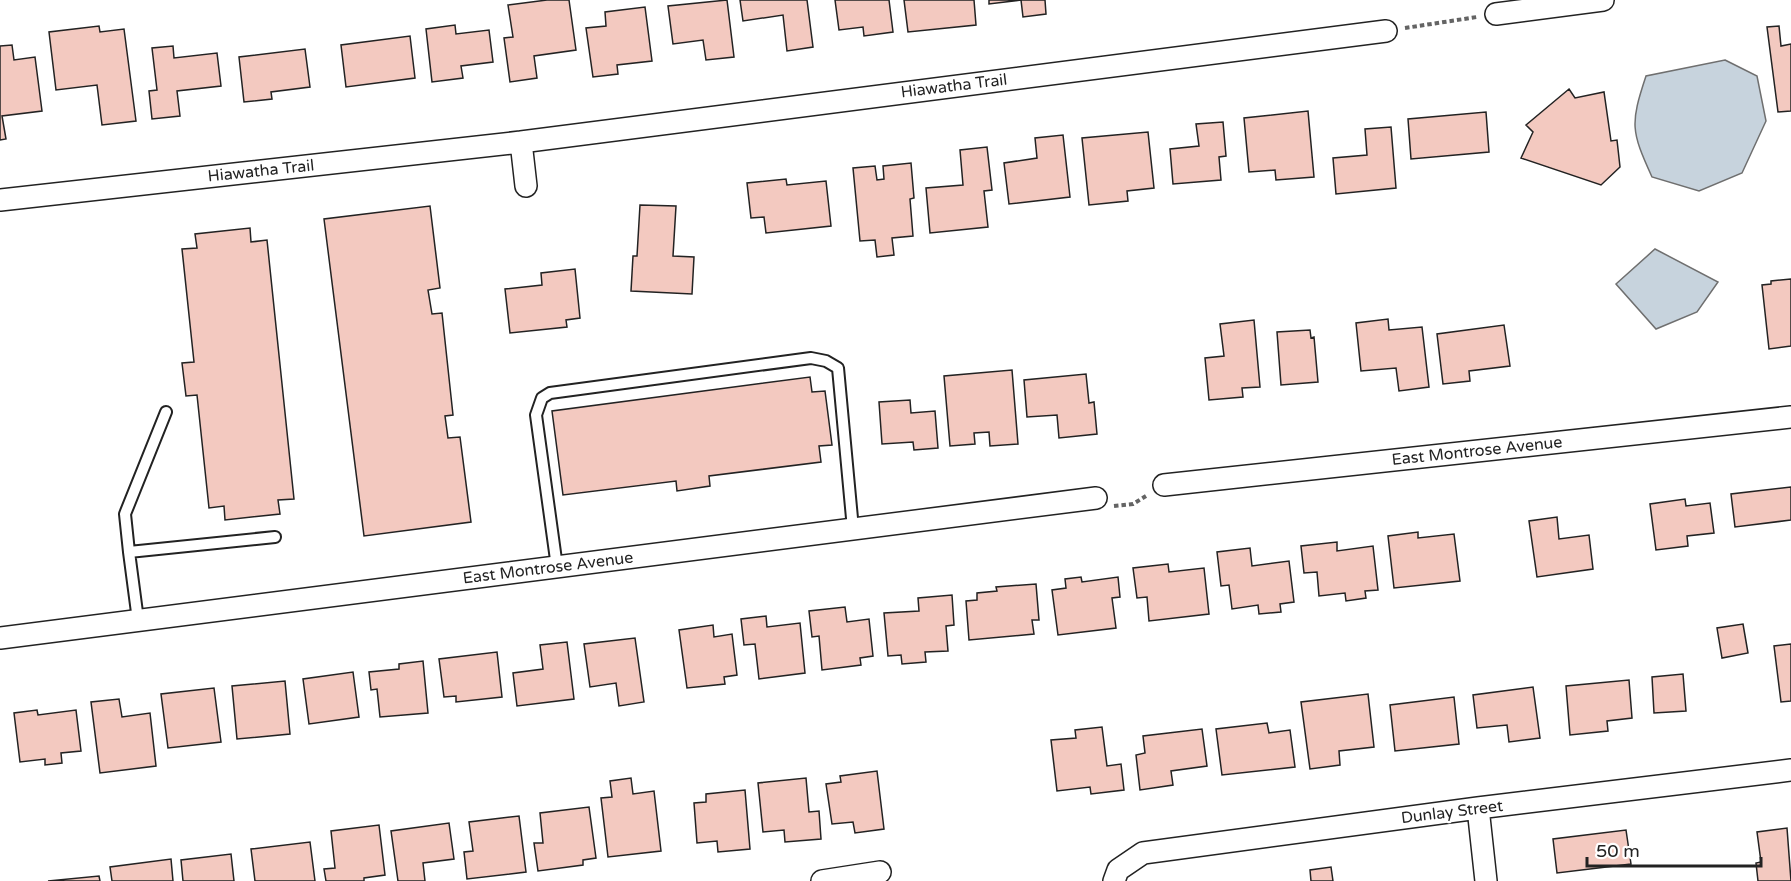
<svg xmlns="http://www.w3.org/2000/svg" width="1791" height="881" font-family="'Varela Round',sans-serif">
	<rect width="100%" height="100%" fill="#fff"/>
	<!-- water -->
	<path fill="#c7d3dd" stroke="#6f6f6f" stroke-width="1.5" d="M 1725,60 L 1757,76 L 1766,121 L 1742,173 L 1699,191 L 1652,177 C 1631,131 1630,124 1646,76 Z
		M 1655,249 L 1718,282 L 1697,312 L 1656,329 L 1616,284 Z"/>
	<!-- building -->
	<path fill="#f3c9c0" stroke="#222" stroke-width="1.5" d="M 547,0 L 569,0 L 576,50 L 534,56 L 537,78 L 510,82 L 504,38 L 513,37 L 508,5 Z
		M 727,0 L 734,57 L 706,60 L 703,40 L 673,44 L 668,6 Z
		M 740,0 L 807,0 L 813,47 L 787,51 L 783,15 L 743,21 Z
		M 835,0 L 889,0 L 893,32 L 864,36 L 863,27 L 839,30 Z
		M 904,0 L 974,0 L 976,25 L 908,32 Z
		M 989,0 L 1045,0 L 1046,14 L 1023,17 L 1021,0 L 989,4 Z
		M 645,7 L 652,61 L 617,65 L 618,74 L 593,77 L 586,28 L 606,26 L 605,12 Z
		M 455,25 L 456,34 L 489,30 L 493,62 L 461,66 L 463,78 L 432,82 L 426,29 Z
		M 99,26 L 100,32 L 124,29 L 136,121 L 102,125 L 97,85 L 56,90 L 49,32 Z
		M 1779,26 L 1781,46 L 1791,44 L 1791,111 L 1778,112 L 1767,27 Z
		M 410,36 L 415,78 L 346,87 L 341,45 Z
		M 12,45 L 14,60 L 35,57 L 42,111 L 2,116 L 6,139 L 0,140 L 0,46 Z
		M 173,46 L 174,58 L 217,53 L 221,86 L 177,91 L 180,116 L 152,119 L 149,91 L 157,90 L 152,48 Z
		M 305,49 L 310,87 L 271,92 L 272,99 L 244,102 L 239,57 Z
		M 1569,89 L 1575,98 L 1604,92 L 1611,141 L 1617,140 L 1620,167 L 1601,185 L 1521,158 L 1533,132 L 1526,125 Z
		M 1308,111 L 1314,177 L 1276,180 L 1275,170 L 1249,172 L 1244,118 Z
		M 1486,112 L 1489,152 L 1411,159 L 1408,119 Z
		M 1223,122 L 1226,156 L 1219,157 L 1221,180 L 1173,184 L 1170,149 L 1199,146 L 1196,124 Z
		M 1391,127 L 1396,188 L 1336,194 L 1333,158 L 1367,155 L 1365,129 Z
		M 1148,132 L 1154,188 L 1127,191 L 1128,201 L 1089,205 L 1082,138 Z
		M 1063,135 L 1070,197 L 1009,204 L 1004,163 L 1037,158 L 1035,138 Z
		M 987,147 L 992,190 L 984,191 L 988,227 L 930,233 L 926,188 L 963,185 L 960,150 Z
		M 911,163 L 914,198 L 910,199 L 913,236 L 892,238 L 894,255 L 877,257 L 875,240 L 860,241 L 853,168 L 875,166 L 877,180 L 884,179 L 883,166 Z
		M 786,179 L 787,185 L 826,181 L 831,226 L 766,233 L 764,217 L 751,218 L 747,183 Z
		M 640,205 L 676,206 L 673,256 L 694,257 L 692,294 L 631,291 L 633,256 L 637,256 Z
		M 430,206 L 440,288 L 428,290 L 432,314 L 442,313 L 453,415 L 445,416 L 448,438 L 460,437 L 471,522 L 364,536 L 324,219 Z
		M 250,228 L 251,242 L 267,240 L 294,499 L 278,500 L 280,514 L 225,520 L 224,506 L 209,508 L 197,395 L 186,396 L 182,363 L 194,362 L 182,249 L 197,248 L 195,234 Z
		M 575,269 L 580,318 L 566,320 L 567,327 L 510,333 L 505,289 L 542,285 L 541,273 Z
		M 1791,279 L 1791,346 L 1769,349 L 1762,285 L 1771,284 L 1771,281 Z
		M 1388,319 L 1389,330 L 1422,327 L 1429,387 L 1399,391 L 1396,368 L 1361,371 L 1356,323 Z
		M 1254,320 L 1260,387 L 1242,388 L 1243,397 L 1209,400 L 1205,358 L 1224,356 L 1220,324 Z
		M 1504,325 L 1510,366 L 1469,371 L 1470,381 L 1443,384 L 1437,334 Z
		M 1310,330 L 1311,338 L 1314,337 L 1318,382 L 1281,385 L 1277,332 Z
		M 1012,370 L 1018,444 L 990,446 L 989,432 L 974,433 L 975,444 L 950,446 L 944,376 Z
		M 1086,374 L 1089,403 L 1094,402 L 1097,434 L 1059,438 L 1057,415 L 1027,417 L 1024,380 Z
		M 810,377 L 812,392 L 825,391 L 832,445 L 819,446 L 821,462 L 709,476 L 710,486 L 677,491 L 676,481 L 563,495 L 552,411 Z
		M 910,400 L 911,413 L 935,411 L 938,448 L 914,450 L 913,442 L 882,444 L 879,402 Z
		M 1791,487 L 1791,520 L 1735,527 L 1731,494 Z
		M 1685,499 L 1686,506 L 1710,503 L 1714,533 L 1687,536 L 1688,546 L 1656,550 L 1650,504 Z
		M 1557,517 L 1559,539 L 1589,535 L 1593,569 L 1537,577 L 1529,521 Z
		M 1418,532 L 1418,538 L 1454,534 L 1460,581 L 1394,588 L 1388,536 Z
		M 1337,542 L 1337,551 L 1373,546 L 1378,590 L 1365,591 L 1366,598 L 1346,601 L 1345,593 L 1319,596 L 1317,572 L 1304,573 L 1301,546 Z
		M 1250,548 L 1252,566 L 1289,561 L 1294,602 L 1280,604 L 1281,612 L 1259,614 L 1258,605 L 1232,609 L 1229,585 L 1221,586 L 1217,552 Z
		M 1168,564 L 1169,572 L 1204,568 L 1209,614 L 1149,621 L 1147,597 L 1137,598 L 1133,568 Z
		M 1081,577 L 1082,582 L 1118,577 L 1120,597 L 1112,598 L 1116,628 L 1058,635 L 1052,590 L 1066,588 L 1065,579 Z
		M 1036,584 L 1039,620 L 1032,620 L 1034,634 L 969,640 L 966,601 L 977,600 L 977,593 L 997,591 L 996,587 Z
		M 952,595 L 954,625 L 946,626 L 948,651 L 925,652 L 926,662 L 902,664 L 901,655 L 888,656 L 884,613 L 919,611 L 918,598 Z
		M 845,607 L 847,622 L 869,619 L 873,656 L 860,658 L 861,665 L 822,670 L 819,636 L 812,637 L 809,611 Z
		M 766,616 L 767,627 L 800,623 L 805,673 L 759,679 L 755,644 L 744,645 L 741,619 Z
		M 1743,624 L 1748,653 L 1722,658 L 1717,628 Z
		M 713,625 L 714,637 L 732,634 L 737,675 L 724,677 L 725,684 L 687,688 L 679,630 Z
		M 635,638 L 644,702 L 619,706 L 616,683 L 590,687 L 584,644 Z
		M 567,642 L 574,699 L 517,706 L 513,673 L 543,669 L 540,645 Z
		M 1791,644 L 1791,701 L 1781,702 L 1774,646 Z
		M 497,652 L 502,697 L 456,702 L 456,696 L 444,697 L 439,659 Z
		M 423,661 L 428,713 L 380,717 L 377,689 L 371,690 L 369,672 L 399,669 L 399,664 Z
		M 353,672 L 359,717 L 309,724 L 303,679 Z
		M 1683,674 L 1686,711 L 1654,713 L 1652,677 Z
		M 1629,680 L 1632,718 L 1607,721 L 1608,731 L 1570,735 L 1566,686 Z
		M 285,681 L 290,734 L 237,739 L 232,686 Z
		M 1533,687 L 1540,738 L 1509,742 L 1507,725 L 1477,728 L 1473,695 Z
		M 214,688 L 221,742 L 168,748 L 161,694 Z
		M 1368,694 L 1374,747 L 1339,751 L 1340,765 L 1310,769 L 1301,702 Z
		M 1454,697 L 1459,744 L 1395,751 L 1390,705 Z
		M 119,699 L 122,717 L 150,713 L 156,766 L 100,773 L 91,702 Z
		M 37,710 L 38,715 L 76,710 L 81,751 L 61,753 L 62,763 L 45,765 L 45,759 L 20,762 L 14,713 Z
		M 1267,723 L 1269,733 L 1290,730 L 1295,767 L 1222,775 L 1216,729 Z
		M 1102,727 L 1107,766 L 1121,764 L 1124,790 L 1091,794 L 1090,787 L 1057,791 L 1051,740 L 1076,738 L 1075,730 Z
		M 1202,729 L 1207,766 L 1171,771 L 1173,785 L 1140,790 L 1136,755 L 1145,753 L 1143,736 Z
		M 877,771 L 884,829 L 855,833 L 853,822 L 832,824 L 826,784 L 841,782 L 840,776 Z
		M 631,778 L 633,794 L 654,791 L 661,851 L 608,857 L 601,798 L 612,797 L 610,781 Z
		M 806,778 L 809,812 L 819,811 L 821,839 L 785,842 L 784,830 L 763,832 L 758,783 Z
		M 745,790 L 750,849 L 718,852 L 717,841 L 697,843 L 694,803 L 706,802 L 706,794 Z
		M 589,807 L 596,858 L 583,860 L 583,865 L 538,871 L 534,843 L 543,843 L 540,813 Z
		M 519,816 L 526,872 L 467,879 L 464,852 L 473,851 L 469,822 Z
		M 449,823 L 454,859 L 423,863 L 425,881 L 398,881 L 391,831 Z
		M 379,825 L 385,875 L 364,878 L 364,881 L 326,881 L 324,869 L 335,868 L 331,831 Z
		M 1787,828 L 1791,881 L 1758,881 L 1756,863 L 1761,862 L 1757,832 Z
		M 1626,830 L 1631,864 L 1557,873 L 1553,839 Z
		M 310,842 L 315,881 L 255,881 L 251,849 Z
		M 231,854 L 234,881 L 183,881 L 181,860 Z
		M 171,859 L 173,881 L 112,881 L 110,867 Z
		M 1331,867 L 1333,881 L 1311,881 L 1310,870 Z
		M 99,876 L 100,881 L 48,881 Z"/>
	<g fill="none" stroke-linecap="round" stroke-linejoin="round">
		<defs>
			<path id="lane" d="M 129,552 L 125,514 L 166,412
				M 557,567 L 536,415 L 542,398 L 550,393 L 811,358 L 826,361 L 838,368 L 853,529
				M 138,620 L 129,552 L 275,537"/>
			<path id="street" d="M 1496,14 L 1603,0
				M 521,142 L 526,186
				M 0,200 L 521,142 L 1386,31
				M 1164,485 L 1791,417
				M 0,638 L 1096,498
				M 1478,808 L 1486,881
				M 822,881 L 880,872
				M 1114,881 L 1118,870 L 1143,853 L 1478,808 L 1791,770"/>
		</defs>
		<!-- lane casing -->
		<use href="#lane" stroke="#222" stroke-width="14"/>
		<!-- street casing -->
		<use href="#street" stroke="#222" stroke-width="24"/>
		<!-- path -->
		<path stroke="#646464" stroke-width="4" stroke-dasharray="4.5 3" stroke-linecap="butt" d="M 1405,28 L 1477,17
			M 1114,506 L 1133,504 L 1146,496"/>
		<!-- lane -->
		<use href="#lane" stroke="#fff" stroke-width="10"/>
		<!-- street -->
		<use href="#street" stroke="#fff" stroke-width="21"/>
	</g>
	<g text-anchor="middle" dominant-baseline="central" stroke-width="4.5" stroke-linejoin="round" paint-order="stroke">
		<!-- street labels -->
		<g font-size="16" fill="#222" stroke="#fff">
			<text transform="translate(954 86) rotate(-7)">Hiawatha Trail</text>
			<text transform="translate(261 171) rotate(-6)">Hiawatha Trail</text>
			<text transform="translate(1477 451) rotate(-6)">East Montrose Avenue</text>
			<text transform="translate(548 568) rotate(-7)">East Montrose Avenue</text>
			<text transform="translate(1452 812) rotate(-7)">Dunlay Street</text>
		</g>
	</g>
	<!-- scale -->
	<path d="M1587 857v9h174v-9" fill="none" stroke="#222222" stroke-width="3"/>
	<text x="1596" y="857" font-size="18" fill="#222222" stroke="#ffffff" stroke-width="4.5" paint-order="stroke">50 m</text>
</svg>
